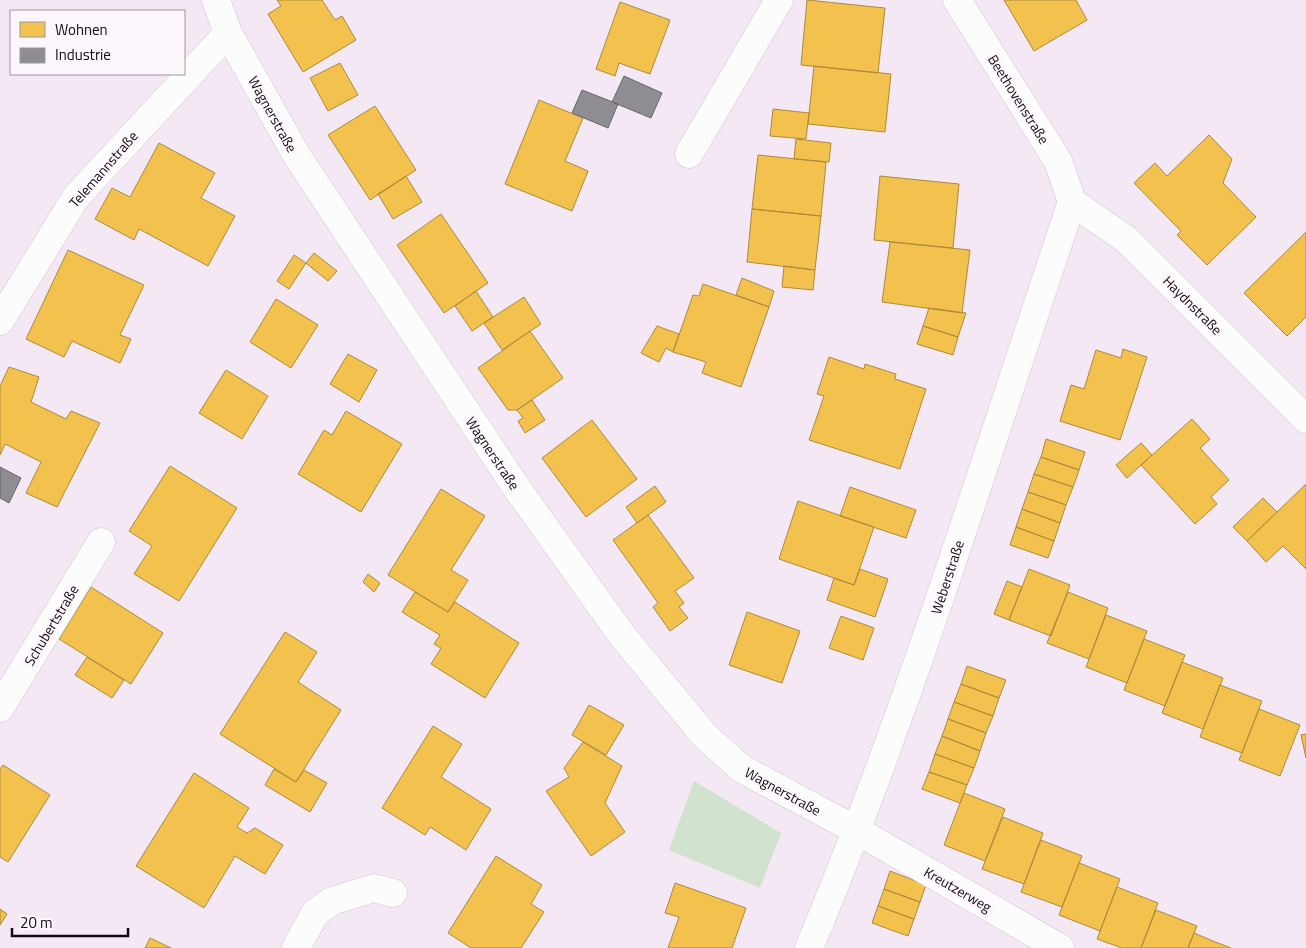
<svg xmlns="http://www.w3.org/2000/svg" width="1306" height="948" font-family="'Titillium Web',sans-serif">
	<rect width="100%" height="100%" fill="#f3e8f3"/>
	<!-- green -->
	<path fill="#d1e2ce" d="M 694,781 L 781,833 L 760,888 L 669,850 Z"/>
	<!-- homes -->
	<path fill="#f2c14e" stroke="#ae8a3b" d="M 277,0 L 322,0 L 335,20 L 342,16 L 356,40 L 303,72 L 268,14 L 281,6 Z
		M 807,0 L 885,8 L 878,73 L 801,65 Z
		M 1004,0 L 1076,0 L 1087,20 L 1034,51 Z
		M 620,2 L 670,20 L 650,74 L 619,63 L 615,76 L 596,69 Z
		M 340,63 L 358,95 L 328,111 L 310,78 Z
		M 814,66 L 891,74 L 885,132 L 808,124 Z
		M 539,100 L 583,118 L 565,161 L 588,171 L 572,211 L 505,184 Z
		M 375,106 L 416,170 L 370,200 L 328,135 Z
		M 773,109 L 809,113 L 806,139 L 770,136 Z
		M 1209,135 L 1232,159 L 1223,183 L 1256,217 L 1207,265 L 1177,235 L 1181,231 L 1134,183 L 1155,163 L 1167,176 Z
		M 796,139 L 831,143 L 829,162 L 794,159 Z
		M 159,143 L 215,173 L 201,198 L 235,216 L 208,266 L 139,229 L 134,240 L 95,219 L 112,188 L 130,197 Z
		M 758,155 L 826,162 L 821,216 L 752,209 Z
		M 406,176 L 422,202 L 393,219 L 378,194 Z
		M 880,176 L 959,184 L 953,248 L 874,240 Z
		M 752,209 L 821,216 L 815,270 L 747,262 Z
		M 441,214 L 488,283 L 444,313 L 397,245 Z
		M 1306,232 L 1306,317 L 1287,336 L 1244,293 Z
		M 890,242 L 970,250 L 962,313 L 882,302 Z
		M 68,250 L 144,285 L 120,335 L 131,339 L 120,363 L 72,341 L 64,357 L 26,339 Z
		M 314,253 L 337,271 L 328,281 L 306,263 Z
		M 294,255 L 306,263 L 289,289 L 277,281 Z
		M 784,266 L 815,270 L 813,290 L 782,287 Z
		M 742,278 L 774,291 L 769,307 L 736,295 Z
		M 703,284 L 769,307 L 741,387 L 702,373 L 706,362 L 673,352 L 693,295 L 699,296 Z
		M 476,291 L 493,317 L 472,331 L 455,306 Z
		M 524,297 L 541,324 L 502,350 L 484,323 Z
		M 276,299 L 318,325 L 291,368 L 250,342 Z
		M 929,308 L 966,313 L 958,337 L 923,326 Z
		M 657,326 L 679,334 L 673,352 L 666,348 L 659,362 L 641,353 Z
		M 923,326 L 958,337 L 953,355 L 917,344 Z
		M 530,331 L 563,378 L 517,410 L 508,410 L 478,368 Z
		M 1123,349 L 1147,357 L 1120,440 L 1060,421 L 1071,385 L 1084,389 L 1096,350 L 1121,358 Z
		M 348,354 L 377,370 L 359,402 L 330,384 Z
		M 829,357 L 864,369 L 865,364 L 896,374 L 895,379 L 926,389 L 900,469 L 809,440 L 824,396 L 817,394 Z
		M 9,367 L 39,377 L 31,402 L 66,419 L 71,411 L 100,423 L 57,507 L 26,493 L 41,462 L 5,444 L 0,455 L 0,386 Z
		M 226,370 L 268,396 L 242,439 L 199,413 Z
		M 532,400 L 545,420 L 525,433 L 518,421 L 523,418 L 517,410 Z
		M 346,411 L 402,444 L 361,512 L 298,474 L 324,430 L 332,435 Z
		M 1192,419 L 1210,439 L 1200,448 L 1229,480 L 1211,497 L 1217,504 L 1195,524 L 1141,465 Z
		M 592,420 L 637,479 L 586,517 L 542,458 Z
		M 1046,439 L 1085,452 L 1079,470 L 1041,457 Z
		M 1141,443 L 1152,455 L 1127,478 L 1116,465 Z
		M 1041,457 L 1079,470 L 1073,487 L 1034,474 Z
		M 170,466 L 237,508 L 179,601 L 134,574 L 152,546 L 129,531 Z
		M 1034,474 L 1073,487 L 1066,505 L 1028,492 Z
		M 1306,484 L 1306,569 L 1283,546 L 1266,562 L 1247,541 Z
		M 655,486 L 666,502 L 637,523 L 626,507 Z
		M 850,487 L 916,510 L 906,538 L 840,516 Z
		M 441,489 L 485,516 L 451,570 L 468,580 L 448,612 L 388,575 Z
		M 1028,492 L 1066,505 L 1060,523 L 1022,509 Z
		M 1263,498 L 1277,512 L 1247,541 L 1233,527 Z
		M 798,501 L 874,527 L 854,585 L 779,559 Z
		M 1022,509 L 1060,523 L 1054,541 L 1016,527 Z
		M 648,515 L 694,578 L 675,591 L 684,603 L 679,607 L 688,618 L 670,631 L 653,607 L 658,603 L 613,540 Z
		M 1016,527 L 1054,541 L 1048,558 L 1010,545 Z
		M 860,569 L 888,579 L 875,617 L 827,600 L 834,578 L 854,585 Z
		M 1029,569 L 1070,585 L 1051,636 L 1009,620 Z
		M 368,574 L 380,583 L 374,592 L 363,582 Z
		M 1007,581 L 1022,587 L 1009,620 L 994,614 Z
		M 91,587 L 163,633 L 131,684 L 59,639 Z
		M 415,592 L 448,612 L 455,602 L 519,643 L 485,698 L 431,664 L 441,648 L 434,644 L 440,635 L 402,612 Z
		M 1068,592 L 1108,608 L 1089,659 L 1047,643 Z
		M 747,612 L 800,631 L 782,683 L 729,665 Z
		M 1106,615 L 1147,631 L 1127,683 L 1086,667 Z
		M 841,616 L 874,628 L 863,660 L 829,648 Z
		M 285,632 L 317,652 L 298,682 L 341,710 L 296,782 L 220,734 Z
		M 1144,639 L 1185,655 L 1165,706 L 1124,690 Z
		M 87,657 L 124,680 L 112,698 L 75,675 Z
		M 1182,662 L 1223,678 L 1203,729 L 1162,713 Z
		M 967,666 L 1006,680 L 999,698 L 961,684 Z
		M 961,684 L 999,698 L 993,716 L 954,702 Z
		M 1220,685 L 1262,701 L 1242,753 L 1200,737 Z
		M 954,702 L 993,716 L 986,733 L 948,719 Z
		M 589,705 L 624,725 L 606,755 L 572,735 Z
		M 1259,709 L 1300,725 L 1280,776 L 1239,760 Z
		M 948,719 L 986,733 L 980,751 L 942,736 Z
		M 433,726 L 462,744 L 441,777 L 491,809 L 466,850 L 430,827 L 425,835 L 382,808 Z
		M 1306,734 L 1306,758 L 1301,735 Z
		M 942,736 L 980,751 L 974,768 L 935,754 Z
		M 583,742 L 622,766 L 605,803 L 625,832 L 591,856 L 546,791 L 569,777 L 564,768 Z
		M 935,754 L 974,768 L 967,785 L 929,772 Z
		M 3,765 L 50,795 L 8,862 L 0,857 L 0,769 Z
		M 274,769 L 296,782 L 304,770 L 327,783 L 310,812 L 265,785 Z
		M 929,772 L 967,785 L 960,803 L 922,789 Z
		M 194,773 L 249,808 L 237,827 L 247,833 L 255,828 L 283,845 L 265,874 L 235,856 L 204,908 L 136,866 Z
		M 964,793 L 1005,809 L 985,861 L 944,845 Z
		M 1003,817 L 1043,833 L 1024,884 L 982,869 Z
		M 1041,840 L 1082,856 L 1062,907 L 1021,892 Z
		M 496,856 L 542,885 L 531,904 L 544,912 L 521,948 L 471,948 L 448,933 Z
		M 1079,863 L 1120,879 L 1100,931 L 1059,915 Z
		M 890,871 L 926,885 L 920,902 L 884,889 Z
		M 675,883 L 746,908 L 732,948 L 668,948 L 679,917 L 665,913 Z
		M 1117,887 L 1158,903 L 1141,948 L 1122,948 L 1097,939 Z
		M 884,889 L 920,902 L 914,919 L 878,906 Z
		M 878,906 L 914,919 L 908,936 L 872,923 Z
		M 0,909 L 7,914 L 0,925 Z
		M 1156,910 L 1197,926 L 1188,948 L 1141,948 Z
		M 1194,933 L 1213,941 L 1231,948 L 1188,948 Z
		M 150,938 L 171,948 L 145,948 Z"/>
	<!-- industry -->
	<path fill="#8d8d92" stroke="#68666b" d="M 624,76 L 662,93 L 651,118 L 612,102 Z
		M 582,90 L 618,104 L 608,128 L 572,113 Z
		M 0,467 L 21,478 L 9,503 L 0,498 Z"/>
	<g fill="none" stroke-linecap="round" stroke-linejoin="round">
		<defs>
			<path id="minor" d="M 216,0 L 228,33 L 297,156 L 516,487 L 621,634 L 705,736 L 742,769 L 856,830 L 1060,948
				M 957,0 L 1058,161 L 1072,202
				M 689,154 L 779,0
				M 1072,202 L 1127,240 L 1306,419
				M 0,321 L 76,197 L 228,33
				M 0,708 L 101,542
				M 296,948 L 315,913 L 332,901 L 374,888 L 393,893
				M 809,948 C 911,705 987,452 1072,202"/>
		</defs>
		<!-- minor casing -->
		<use href="#minor" stroke="#cfc7cf" stroke-width="29"/>
		<!-- minor -->
		<use href="#minor" stroke="#fdfcfd" stroke-width="28"/>
	</g>
	<g text-anchor="middle" dominant-baseline="central" stroke-width="5" stroke-linejoin="round" paint-order="stroke">
		<!-- street labels -->
		<g font-size="14" fill="#100a10" stroke="#fdf6fd">
			<text transform="translate(1019 99) rotate(58)">Beethovenstraße</text>
			<text transform="translate(273 114) rotate(61)">Wagnerstraße</text>
			<text transform="translate(103 169) rotate(-49)">Telemannstraße</text>
			<text transform="translate(1193 305) rotate(45)">Haydnstraße</text>
			<text transform="translate(493 453) rotate(56)">Wagnerstraße</text>
			<text transform="translate(947 577) rotate(-72)">Weberstraße</text>
			<text transform="translate(51 625) rotate(-59)">Schubertstraße</text>
			<text transform="translate(783 791) rotate(29)">Wagnerstraße</text>
			<text transform="translate(958 889) rotate(30)">Kreutzerweg</text>
		</g>
	</g>
	<!-- legend -->
	<rect x="10" y="10" width="175" height="65" fill="#fdf6fd" stroke="#9e989e"/>
	<rect x="20" y="22" width="25" height="15" fill="#f2c14e" stroke="#9e989e"/>
	<text x="55" y="35" font-size="15" fill="#100a10">Wohnen</text>
	<rect x="20" y="48" width="25" height="15" fill="#8d8d92" stroke="#9e989e"/>
	<text x="55" y="60" font-size="15" fill="#100a10">Industrie</text>
	<!-- scale -->
	<path d="M12 928v8h116v-8" fill="none" stroke="#100a10" stroke-width="2.5"/>
	<text x="20" y="928" font-size="15" fill="#100a10" stroke="#fdf6fd" stroke-width="4" paint-order="stroke">20 m</text>
</svg>
